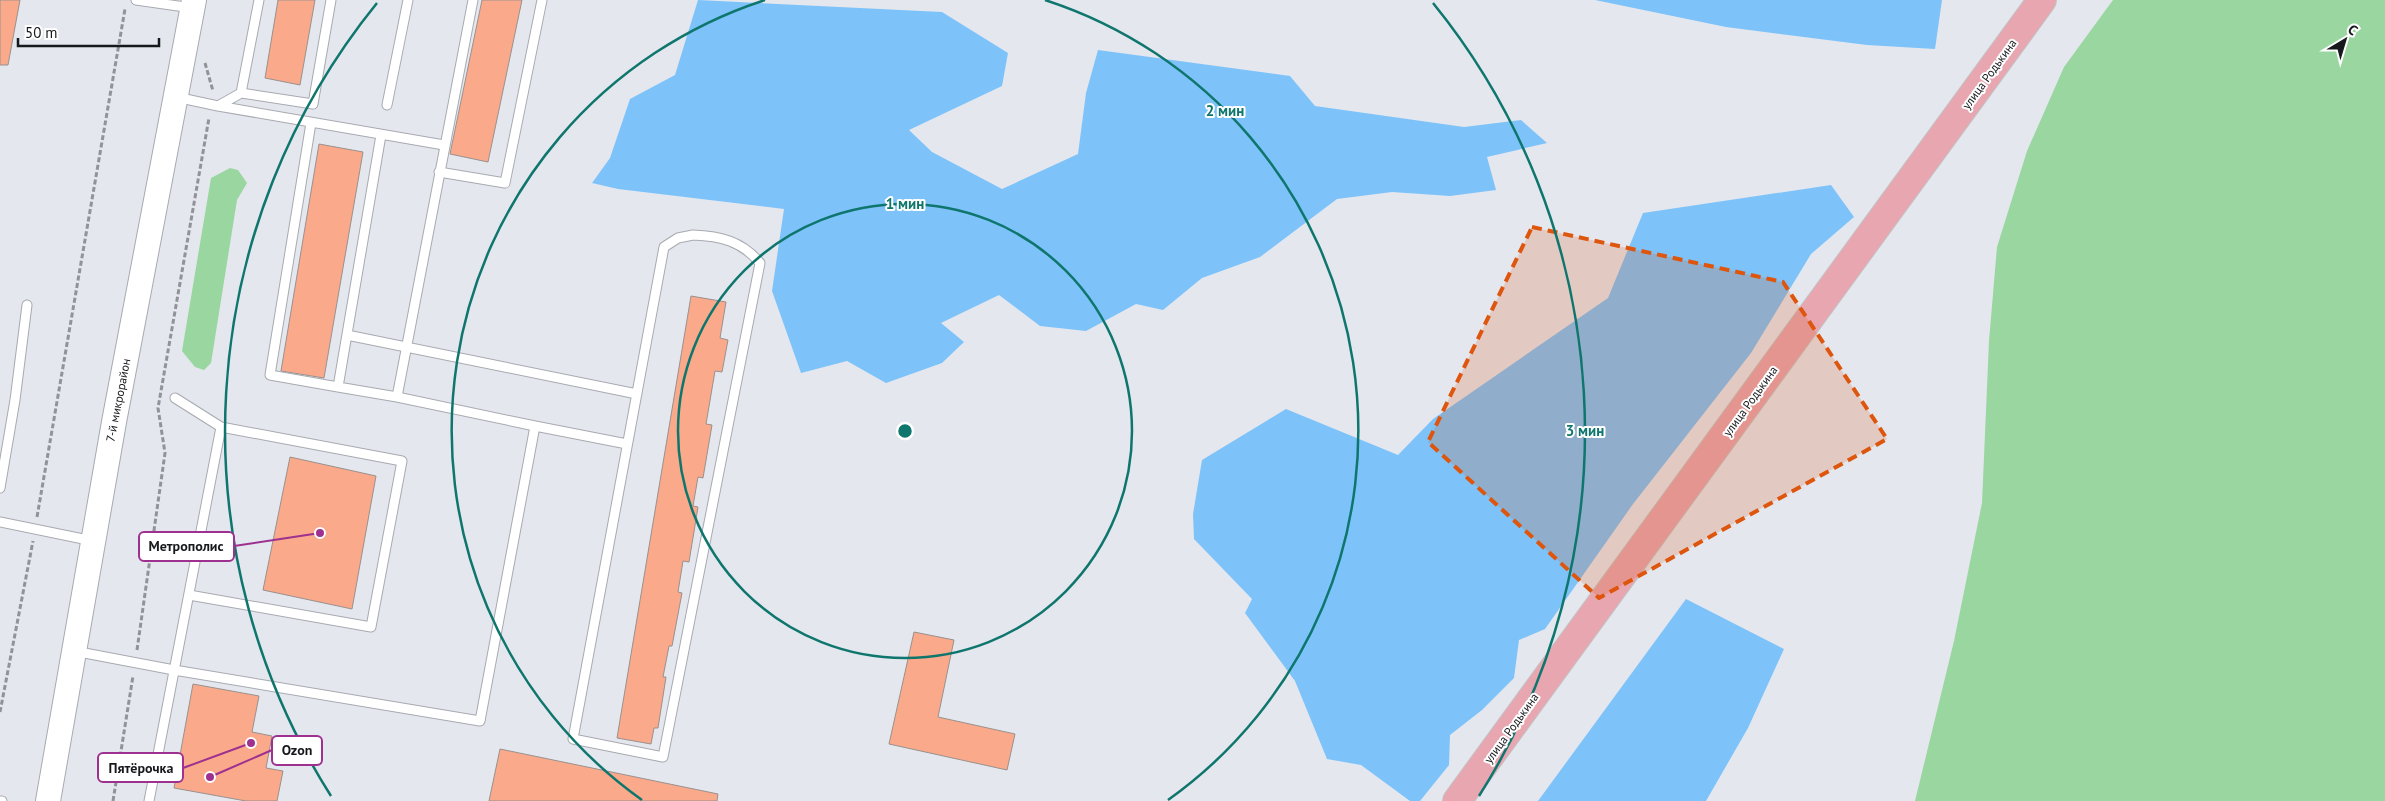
<svg xmlns="http://www.w3.org/2000/svg" width="2385" height="801" font-family="'PT Sans',sans-serif">
	<rect width="100%" height="100%" fill="#e4e7ee"/>
	<!-- green -->
	<path fill="#99d6a0" d="M 2113,0 L 2385,0 L 2385,801 L 1915,801 L 1954,641 L 1982,503 L 1989,341 L 1997,247 L 2027,151 L 2064,67 Z
		M 230,168 L 238,170 L 247,183 L 237,200 L 211,363 L 204,370 L 195,367 L 182,351 L 211,178 Z"/>
	<!-- water -->
	<path fill="#7dc3fa" d="M 698,0 L 942,12 L 1008,53 L 1002,86 L 909,130 L 932,152 L 1002,189 L 1078,154 L 1086,93 L 1098,50 L 1290,76 L 1315,106 L 1464,127 L 1521,120 L 1547,143 L 1487,157 L 1496,190 L 1450,196 L 1392,192 L 1337,199 L 1260,257 L 1202,278 L 1163,310 L 1136,304 L 1086,331 L 1040,326 L 999,295 L 941,323 L 964,342 L 942,363 L 886,383 L 847,361 L 801,373 L 772,291 L 784,209 L 618,189 L 592,183 L 610,158 L 630,99 L 675,75 Z
		M 1595,0 L 1942,0 L 1935,49 L 1867,45 L 1726,27 Z
		M 1831,185 L 1854,217 L 1811,254 L 1751,353 L 1633,504 L 1545,629 L 1519,640 L 1514,678 L 1482,710 L 1450,735 L 1449,765 L 1420,801 L 1410,801 L 1361,765 L 1327,759 L 1295,681 L 1245,613 L 1252,599 L 1194,539 L 1193,514 L 1202,460 L 1286,409 L 1398,455 L 1433,419 L 1608,298 L 1643,213 Z
		M 1686,599 L 1784,649 L 1748,728 L 1706,801 L 1538,801 Z"/>
	<!-- building -->
	<path fill="#faa98a" stroke="#99918e" d="M 0,0 L 20,0 L 8,65 L 0,65 Z
		M 278,0 L 315,0 L 300,85 L 265,78 Z
		M 482,0 L 522,0 L 488,162 L 450,154 Z
		M 319,144 L 363,152 L 324,378 L 281,371 Z
		M 691,296 L 726,302 L 720,338 L 728,340 L 722,372 L 715,371 L 706,424 L 712,425 L 703,478 L 698,477 L 693,506 L 698,507 L 689,562 L 683,561 L 678,592 L 682,593 L 672,646 L 669,646 L 663,677 L 666,677 L 658,728 L 654,728 L 651,744 L 617,738 Z
		M 290,457 L 376,476 L 352,609 L 263,590 Z
		M 914,632 L 954,640 L 938,717 L 1015,734 L 1007,770 L 889,744 Z
		M 193,684 L 259,696 L 252,732 L 272,736 L 266,768 L 283,771 L 277,801 L 246,801 L 174,788 Z
		M 500,749 L 718,794 L 717,801 L 489,801 Z"/>
	<g fill="none" stroke-linecap="round" stroke-linejoin="round">
		<defs>
			<path id="lane" d="M 136,0 L 192,8
				M 241,93 L 259,0
				M 176,97 L 218,106 L 241,93 L 313,104 L 331,0
				M 387,105 L 408,0
				M 218,106 L 444,145
				M 311,123 L 270,375 L 338,387 L 381,135
				M 439,172 L 505,183 L 542,0
				M 693,235 C 720,236 742,241 760,263 L 663,757 L 573,739 L 664,247 L 678,238 Z
				M 347,335 L 637,394
				M 338,387 L 397,397 L 473,0
				M 397,397 L 535,426
				M 175,398 L 221,427 L 402,461 L 371,627 L 189,595
				M 0,488 L 15,400 L 27,305
				M 0,522 L 93,541
				M 74,651 L 174,670 L 480,721 L 535,426 L 627,444
				M 0,801 L 2,801
				M 149,801 L 221,427"/>
			<path id="secondary" d="M 48,801 L 114,422 L 194,0"/>
			<path id="primary" d="M 1457,801 L 2042,0"/>
		</defs>
		<!-- lane casing -->
		<use href="#lane" stroke="#a7aab0" stroke-width="11"/>
		<!-- secondary casing -->
		<use href="#secondary" stroke="#a7aab0" stroke-width="26"/>
		<!-- primary casing -->
		<use href="#primary" stroke="#c3c3c4" stroke-width="30"/>
		<!-- path -->
		<path stroke="#919399" stroke-width="3" stroke-dasharray="5 2.5" stroke-linecap="butt" d="M 205,63 L 213,91
			M 37,517 L 125,9
			M 137,650 L 165,453 L 158,408 L 209,118
			M 0,712 L 33,541
			M 113,801 L 133,676"/>
		<!-- lane -->
		<use href="#lane" stroke="#fff" stroke-width="9"/>
		<!-- secondary -->
		<use href="#secondary" stroke="#fff" stroke-width="24"/>
		<!-- primary -->
		<use href="#primary" stroke="#e8a6b0" stroke-width="28"/>
	</g>
	<!-- marked area -->
	<path fill="#de560d" fill-opacity="0.2" stroke="#de560d" stroke-width="4" stroke-dasharray="10 6" stroke-linejoin="round" d="M 1532,227 L 1783,282 L 1887,439 L 1599,598 L 1428,442 Z"/>
	<!-- distance rings -->
	<g fill="none" stroke="#0f766e" stroke-width="2.5">
		<circle cx="905" cy="431" r="227"/>
		<path d="M642 800A453 453 0 0 1 765 0M1045 0A453 453 0 0 1 1168 800"/>
		<path d="M331 796A680 680 0 0 1 377 3M1433 3A680 680 0 0 1 1479 796"/>
	</g>
	<g text-anchor="middle" dominant-baseline="central" stroke-width="4" stroke-linejoin="round" paint-order="stroke">
		<!-- street labels -->
		<g font-size="12" fill="#17181b" stroke="#fff">
			<text transform="translate(1989 74) rotate(-54)">улица Родькина</text>
			<text transform="translate(118 400) rotate(-79)">7-й микрорайон</text>
			<text transform="translate(1750 401) rotate(-54)">улица Родькина</text>
			<text transform="translate(1511 728) rotate(-54)">улица Родькина</text>
		</g>
	</g>
	<circle cx="905" cy="431" r="8" fill="#0f766e" stroke="#fff" stroke-width="2.5"/>
	<g font-size="15" text-anchor="middle" font-weight="bold" fill="#0f766e" stroke="#fff" stroke-width="4" stroke-linejoin="round" paint-order="stroke">
		<text x="1225" y="116">2 мин</text>
		<text x="905" y="209">1 мин</text>
		<text x="1585" y="436">3 мин</text>
	</g>
	<!-- callouts -->
	<path fill="none" stroke="#9e3190" stroke-width="2" d="M320 533L234 546M210 777L272 750M251 743L183 768"/>
	<g fill="#9e3190" stroke="#fff" stroke-width="2">
		<circle cx="320" cy="533" r="5"/>
		<circle cx="210" cy="777" r="5"/>
		<circle cx="251" cy="743" r="5"/>
	</g>
	<g fill="#fff" stroke="#9e3190" stroke-width="2">
		<rect x="139" y="532" width="95" height="29" rx="5"/>
		<rect x="272" y="736" width="50" height="29" rx="5"/>
		<rect x="98" y="753" width="85" height="29" rx="5"/>
	</g>
	<g font-size="14" text-anchor="middle" font-weight="bold" fill="#17181b">
		<text x="186" y="551">Метрополис</text>
		<text x="297" y="755">Ozon</text>
		<text x="141" y="773">Пятёрочка</text>
	</g>
	<!-- north arrow -->
	<g transform="translate(2345 40) rotate(38)" stroke="#ffffff" stroke-width="4" paint-order="stroke">
	<path d="M0-4L9 19L0 12L-9 19Z" fill="#17181b"/>
	<text y="-8" font-size="14" font-weight="bold" text-anchor="middle" fill="#17181b">С</text>
	</g>
	<!-- scale -->
	<path d="M18 38v8h141v-8" fill="none" stroke="#17181b" stroke-width="2.5"/>
	<text x="25" y="38" font-size="15" fill="#17181b" stroke="#ffffff" stroke-width="4" paint-order="stroke">50 m</text>
</svg>
